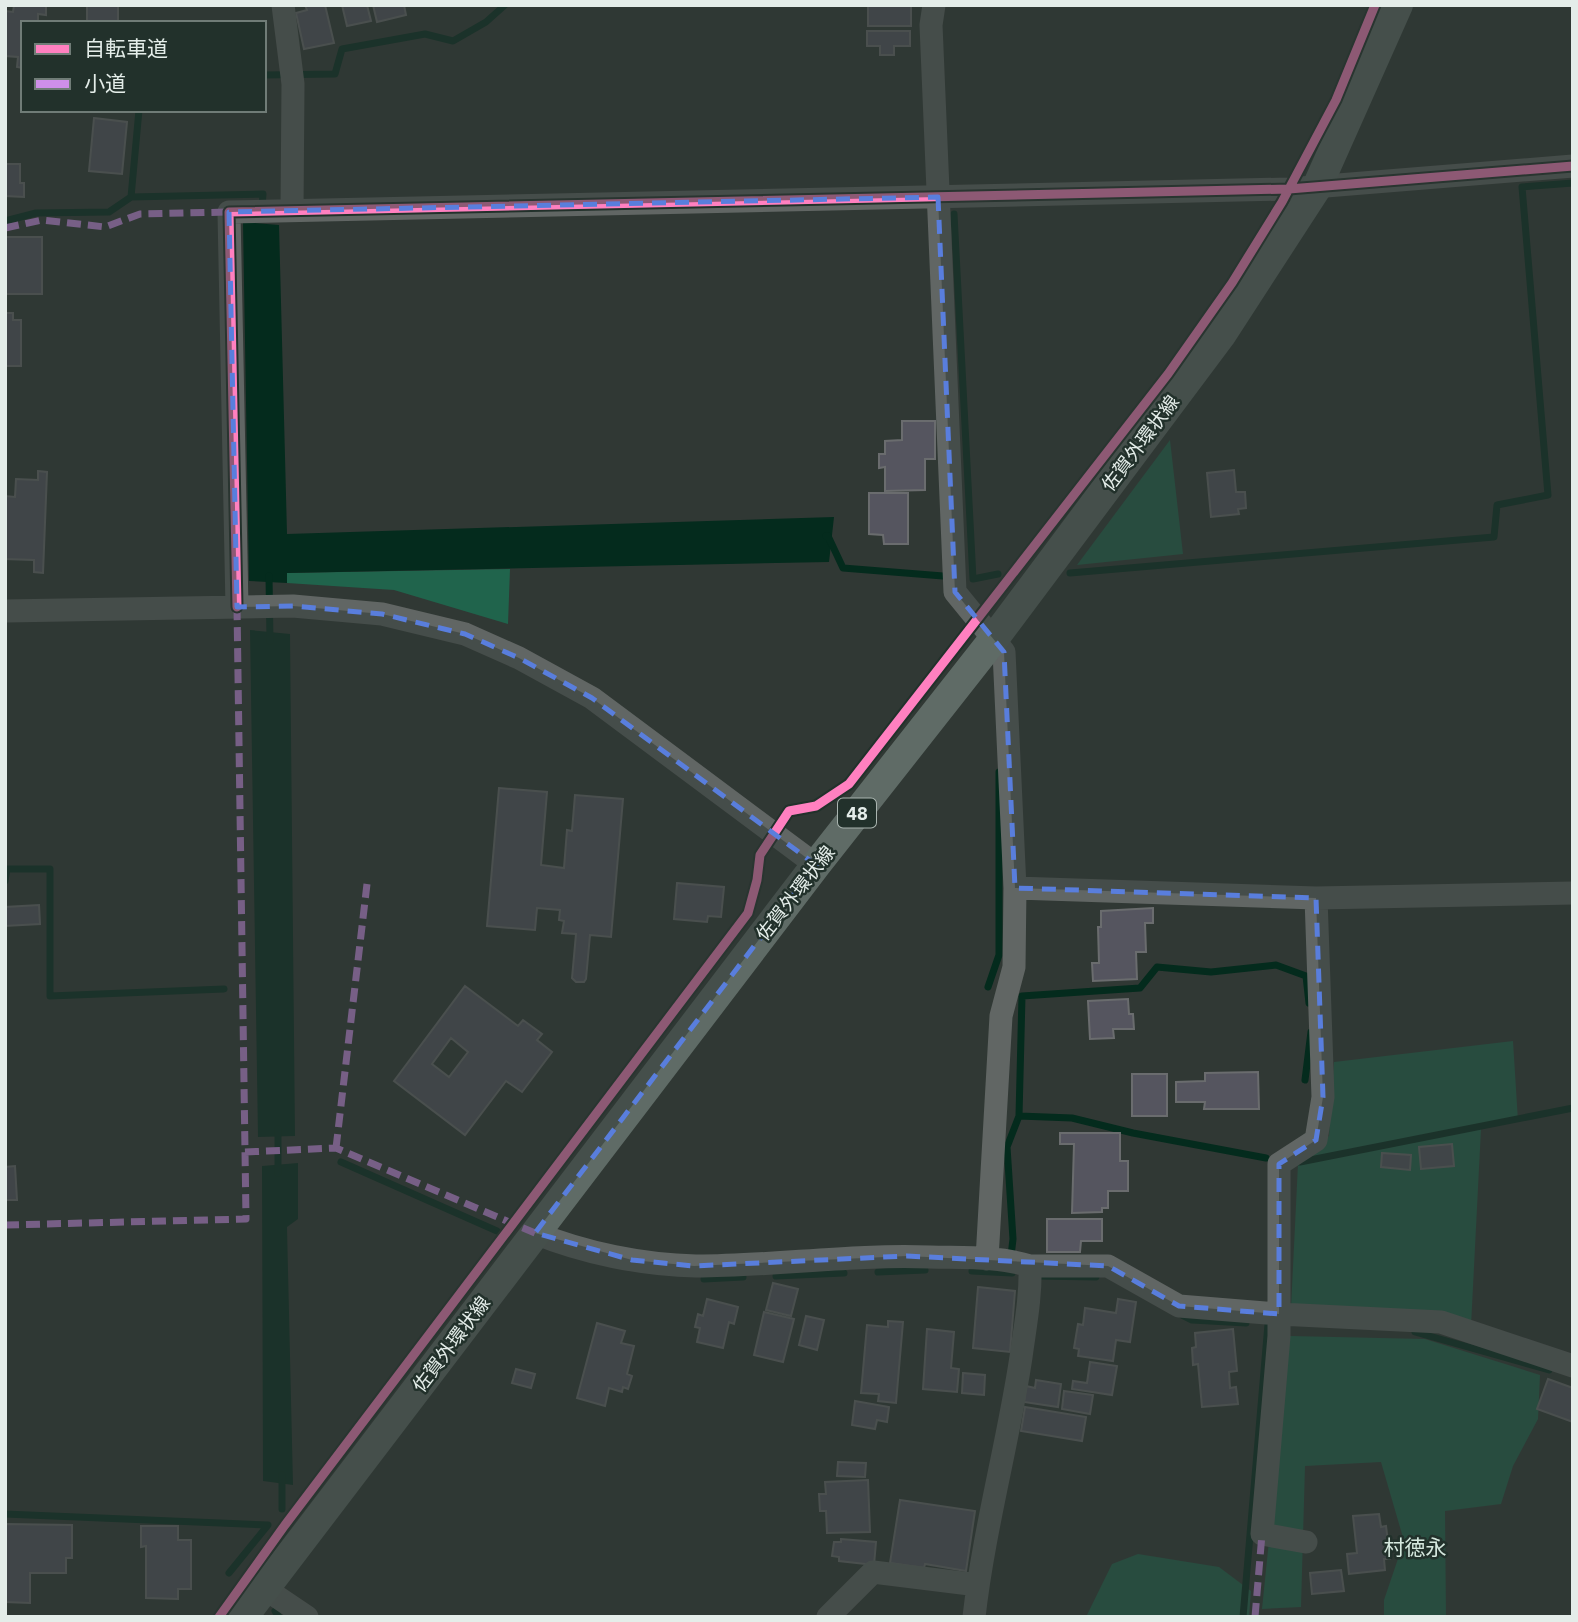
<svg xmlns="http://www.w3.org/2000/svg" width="1578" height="1622" font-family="'IBM Plex Sans','Noto Sans JP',sans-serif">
	<rect width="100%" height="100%" fill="#303834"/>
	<!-- green -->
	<path fill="#20644c" d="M 1170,440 L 1183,554 L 1077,565 Z
		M 510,569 L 508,624 L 394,590 L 287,583 L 286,573 Z
		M 1513,1041 L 1518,1121 L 1481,1129 L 1471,1326 L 1291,1308 L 1298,1164 L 1329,1136 L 1334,1062 Z
		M 1290,1336 L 1425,1339 L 1540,1375 L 1538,1419 L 1513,1466 L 1501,1504 L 1445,1511 L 1446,1617 L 1384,1617 L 1384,1600 L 1404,1541 L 1381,1462 L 1305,1466 L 1301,1607 L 1262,1609 Z
		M 1138,1554 L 1219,1567 L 1251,1591 L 1249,1617 L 1086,1617 L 1112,1564 Z"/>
	<!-- water -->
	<path fill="#042b1d" d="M 243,222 L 279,225 L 287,534 L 834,517 L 829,562 L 287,573 L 287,583 L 249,581 Z
		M 250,630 L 290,634 L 295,1136 L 258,1137 Z
		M 298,1163 L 298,1219 L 287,1227 L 293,1485 L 263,1481 L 262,1166 Z"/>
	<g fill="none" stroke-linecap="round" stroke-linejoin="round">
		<!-- stream -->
		<path stroke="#042b1d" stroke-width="7" d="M 264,75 L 335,74 L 342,49 L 425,34 L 453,41 L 486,22 L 505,5
			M 131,197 L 263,194 L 262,207
			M 954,214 L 973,579 L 998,574
			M 5,221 L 36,213 L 109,212 L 131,197 L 139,110
			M 826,536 L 828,536 L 843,568 L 943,576
			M 1070,573 L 1494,537 L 1497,505 L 1548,495 L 1522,187 L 1573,183
			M 269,576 L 270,641
			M 5,881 L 7,869 L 50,869 L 50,996 L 224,989
			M 988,987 L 999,955 L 999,772
			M 1305,1080 L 1311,1032
			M 1019,1116 L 1072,1118 L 1133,1133 L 1266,1158
			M 278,1129 L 278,1173
			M 341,1162 L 497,1231
			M 1300,1162 L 1573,1108
			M 972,1271 L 1012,1273
			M 878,1272 L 925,1270
			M 1009,1273 L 1013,1239 L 1007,1147 L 1019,1116 L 1022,996 L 1140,988 L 1157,967 L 1211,972 L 1276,965 L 1306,976 L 1309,1003
			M 776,1276 L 844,1273
			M 1034,1276 L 1096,1277
			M 704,1279 L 743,1277
			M 1182,1315 L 1192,1320 L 1246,1323
			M 1415,1332 L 1549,1370
			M 282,1475 L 282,1509
			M 5,1514 L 268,1525 L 229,1573
			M 275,1611 L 279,1617
			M 1243,1617 L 1268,1324"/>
	</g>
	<!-- building -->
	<path fill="#55555f" stroke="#6a6c6e" stroke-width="2" fill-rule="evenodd" d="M 14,5 L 46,5 L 46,15 L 38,14 L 38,23 L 23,23 L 23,68 L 17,67 L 18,57 L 5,56 L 5,11 L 13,12 Z
		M 87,5 L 118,5 L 118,23 L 87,23 Z
		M 305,5 L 325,5 L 334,43 L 304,49 L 296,13 L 307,10 Z
		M 342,5 L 367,5 L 371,21 L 347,26 Z
		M 373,5 L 404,5 L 406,15 L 377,22 Z
		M 868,5 L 911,5 L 911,26 L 868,26 Z
		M 867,31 L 910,31 L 910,46 L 894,46 L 894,55 L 880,55 L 880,46 L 867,46 Z
		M 94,118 L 127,122 L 122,174 L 89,171 Z
		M 5,164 L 20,164 L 20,183 L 24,183 L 24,197 L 5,196 Z
		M 5,237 L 42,237 L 42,294 L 5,294 Z
		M 5,313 L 13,313 L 13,320 L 21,320 L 21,366 L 5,366 Z
		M 902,421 L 935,421 L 935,459 L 925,459 L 925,490 L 885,491 L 885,467 L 879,468 L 879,454 L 885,454 L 885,441 L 902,440 Z
		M 1234,470 L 1236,492 L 1245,492 L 1246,508 L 1238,509 L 1239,514 L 1211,517 L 1207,473 Z
		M 38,471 L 47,472 L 43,573 L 34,572 L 34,560 L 5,559 L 5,496 L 15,497 L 16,479 L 38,480 Z
		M 869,493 L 908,493 L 908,544 L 884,544 L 883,535 L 869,534 Z
		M 499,788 L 547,792 L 541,865 L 564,868 L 567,830 L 572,831 L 575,795 L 623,799 L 611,937 L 590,935 L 586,979 L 584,982 L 576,982 L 572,978 L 576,934 L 562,933 L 564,921 L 559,920 L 560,910 L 537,908 L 535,930 L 487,926 Z
		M 677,883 L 724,887 L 721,917 L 708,916 L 707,922 L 674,919 Z
		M 39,905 L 40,924 L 5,926 L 5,907 Z
		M 1153,908 L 1153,923 L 1145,923 L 1146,952 L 1136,952 L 1137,979 L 1093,981 L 1092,963 L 1099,963 L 1098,927 L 1101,927 L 1101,911 Z
		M 465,986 L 518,1026 L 523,1020 L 542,1034 L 537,1040 L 552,1052 L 522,1092 L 506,1081 L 465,1135 L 394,1081 ZM 451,1038 L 468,1052 L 449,1077 L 432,1064 Z
		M 1128,999 L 1129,1014 L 1133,1014 L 1134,1029 L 1113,1029 L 1114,1038 L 1090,1039 L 1088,1001 Z
		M 1258,1072 L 1259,1109 L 1204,1109 L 1205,1102 L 1176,1102 L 1176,1082 L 1205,1081 L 1205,1073 Z
		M 1132,1074 L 1167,1074 L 1167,1116 L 1132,1116 Z
		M 1060,1133 L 1120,1133 L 1120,1161 L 1128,1161 L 1128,1191 L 1108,1191 L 1108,1208 L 1102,1208 L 1102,1212 L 1072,1213 L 1074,1144 L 1060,1144 Z
		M 1452,1144 L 1454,1166 L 1421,1169 L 1419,1147 Z
		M 1382,1153 L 1411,1155 L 1410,1170 L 1381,1167 Z
		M 15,1166 L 17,1200 L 5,1200 L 5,1167 Z
		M 1047,1219 L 1102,1219 L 1102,1241 L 1081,1241 L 1080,1252 L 1047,1252 Z
		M 773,1283 L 798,1289 L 791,1316 L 766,1310 Z
		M 978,1287 L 1015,1291 L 1010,1352 L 973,1348 Z
		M 707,1299 L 738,1307 L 734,1324 L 729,1322 L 723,1348 L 697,1342 L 700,1328 L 695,1327 L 698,1314 L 703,1316 Z
		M 1118,1299 L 1136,1302 L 1130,1342 L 1116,1340 L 1113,1361 L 1078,1356 L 1079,1349 L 1074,1348 L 1078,1324 L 1083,1325 L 1085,1308 L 1116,1313 Z
		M 764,1312 L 794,1319 L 783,1362 L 754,1355 Z
		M 806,1316 L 824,1320 L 817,1350 L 799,1345 Z
		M 888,1321 L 903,1322 L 896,1403 L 878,1401 L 879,1394 L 861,1393 L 867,1325 L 888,1327 Z
		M 597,1323 L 625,1331 L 621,1343 L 634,1346 L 627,1374 L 632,1376 L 628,1389 L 623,1387 L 622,1392 L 609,1388 L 605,1406 L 577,1398 Z
		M 927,1329 L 954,1332 L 951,1368 L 959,1369 L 957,1392 L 923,1389 Z
		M 1233,1329 L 1237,1371 L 1229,1372 L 1230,1388 L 1236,1387 L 1238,1404 L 1202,1407 L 1198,1364 L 1193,1365 L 1192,1348 L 1196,1347 L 1195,1333 Z
		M 1090,1362 L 1117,1366 L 1112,1395 L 1072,1389 L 1073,1381 L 1087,1383 Z
		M 516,1369 L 535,1374 L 531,1388 L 512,1383 Z
		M 963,1373 L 985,1375 L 984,1395 L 962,1393 Z
		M 1548,1379 L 1573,1388 L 1573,1422 L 1537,1409 Z
		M 1036,1380 L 1061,1384 L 1058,1407 L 1024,1402 L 1026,1386 L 1035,1388 Z
		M 1064,1391 L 1093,1395 L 1090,1414 L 1062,1409 Z
		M 855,1401 L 889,1407 L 887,1422 L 877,1420 L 875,1429 L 852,1425 Z
		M 1025,1407 L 1086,1417 L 1082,1441 L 1021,1431 Z
		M 838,1462 L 866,1463 L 865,1477 L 837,1476 Z
		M 868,1480 L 870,1532 L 827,1533 L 826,1511 L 820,1511 L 819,1494 L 826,1494 L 825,1482 Z
		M 900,1500 L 975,1511 L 966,1571 L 925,1564 L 924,1568 L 890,1563 Z
		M 1379,1514 L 1381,1527 L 1386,1526 L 1390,1559 L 1384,1559 L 1385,1570 L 1349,1574 L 1347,1554 L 1357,1553 L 1353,1516 Z
		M 5,1524 L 72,1525 L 72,1558 L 66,1558 L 66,1573 L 30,1573 L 30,1603 L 5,1602 Z
		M 141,1526 L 178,1526 L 178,1540 L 191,1540 L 191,1589 L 178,1589 L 178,1599 L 146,1598 L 146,1546 L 141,1547 Z
		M 841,1539 L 876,1542 L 874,1565 L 839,1561 L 839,1557 L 832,1556 L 834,1542 L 841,1542 Z
		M 1341,1570 L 1344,1591 L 1312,1594 L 1310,1573 Z"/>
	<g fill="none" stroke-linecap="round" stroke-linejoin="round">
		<!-- minor -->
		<path stroke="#616664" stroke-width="23" d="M 283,5 L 293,84 L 292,210
			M 934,5 L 931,25 L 955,592 L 1004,652 L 1015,888 L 1014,967 L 1001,1016 L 987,1259
			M 237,607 L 229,212 L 1289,189 L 1573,166
			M 5,611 L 293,606 L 382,614 L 465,634 L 519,658 L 592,698 L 816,865
			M 1015,888 L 1316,898 L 1573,893
			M 535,1233 C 584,1253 643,1265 696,1266 C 774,1266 852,1254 930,1257 C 963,1258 998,1256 1030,1266 L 1108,1266 L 1179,1306 L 1279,1314 L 1441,1322 L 1573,1366
			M 1306,1542 L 1262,1534 L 1279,1336 L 1279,1164 L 1316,1140 L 1323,1097 L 1316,898
			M 264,1588 L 307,1617
			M 828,1617 L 873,1572 L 978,1585
			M 974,1617 C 984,1529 1008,1444 1021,1357 C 1025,1327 1031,1297 1030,1266"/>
		<!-- major -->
		<path stroke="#5f6b66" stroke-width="30" d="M 243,1617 L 816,865 L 993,640 L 1221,335 L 1317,187 L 1398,5"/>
		<!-- quiet -->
		<path stroke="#ce8fe9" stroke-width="7" stroke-dasharray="14 7" stroke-linecap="butt" d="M 5,228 L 42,220 L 105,227 L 140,214 L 229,212
			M 336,1148 L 367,884
			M 245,1152 L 336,1148 L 535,1233
			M 5,1225 L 246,1219 L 237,607
			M 1255,1617 L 1262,1534"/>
		<defs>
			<path id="cycleway" d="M 237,607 L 229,212 L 1289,189 L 1573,166
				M 219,1617 L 285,1525 L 748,913 L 757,880 L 760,855 L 789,811 L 816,806 L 849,784 L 1168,374 L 1232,283 L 1282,202 L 1336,100 L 1375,5"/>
		</defs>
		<!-- cycleway casing -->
		<use href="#cycleway" stroke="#22312b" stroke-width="13"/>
		<!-- cycleway -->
		<use href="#cycleway" stroke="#ff80c0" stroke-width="9"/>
	</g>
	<!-- marked area -->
	<path d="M0 0H1578V1622H0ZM 938,197 L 955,592 L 1004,652 L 1015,888 L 1316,898 L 1323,1097 L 1316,1140 L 1279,1164 L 1279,1314 L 1179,1306 L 1108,1266 L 907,1256 L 694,1266 L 632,1260 L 535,1233 L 816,865 L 592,698 L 519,658 L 465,634 L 382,614 L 293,606 L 237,607 L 229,212 Z" fill="#303834" fill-opacity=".55" fill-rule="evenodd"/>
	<path fill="none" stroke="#597edd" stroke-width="5" stroke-dasharray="14 9" stroke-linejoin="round" d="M 938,197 L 955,592 L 1004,652 L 1015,888 L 1316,898 L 1323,1097 L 1316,1140 L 1279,1164 L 1279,1314 L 1179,1306 L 1108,1266 L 907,1256 L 694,1266 L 632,1260 L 535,1233 L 816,865 L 592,698 L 519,658 L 465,634 L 382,614 L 293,606 L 237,607 L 229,212 Z"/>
	<g text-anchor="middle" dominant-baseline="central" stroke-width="5" stroke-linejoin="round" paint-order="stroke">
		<!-- shield labels -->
		<rect fill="#22312b" stroke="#aab5b0" stroke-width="2" x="838" y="798.5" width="38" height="29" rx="5"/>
		<g font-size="18" font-weight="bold" fill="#e4ede9">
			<text x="857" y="813">48</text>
		</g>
		<!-- street labels -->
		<g font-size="19" fill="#e4ede9" stroke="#22312b">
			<text transform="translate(1140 443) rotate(-53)">佐賀外環状線</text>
			<text transform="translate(795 893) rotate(-52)">佐賀外環状線</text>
			<text transform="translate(451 1344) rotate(-53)">佐賀外環状線</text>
		</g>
		<!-- neighbourhood labels -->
		<g font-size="21" fill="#d6e9df" stroke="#22312b">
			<text x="1415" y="1547">村徳永</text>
		</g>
	</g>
	<!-- border -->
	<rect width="1578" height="1622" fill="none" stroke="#e4ede9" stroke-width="14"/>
	<!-- legend -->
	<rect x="21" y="21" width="245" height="91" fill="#22312b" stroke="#707c77" stroke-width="2"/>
	<rect x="35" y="44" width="35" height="10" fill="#ff80c0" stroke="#707c77" stroke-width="2"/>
	<text x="84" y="56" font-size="21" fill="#e4ede9">自転車道</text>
	<rect x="35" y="79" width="35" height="10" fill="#ce8fe9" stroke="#707c77" stroke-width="2"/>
	<text x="84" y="91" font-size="21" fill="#e4ede9">小道</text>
</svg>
